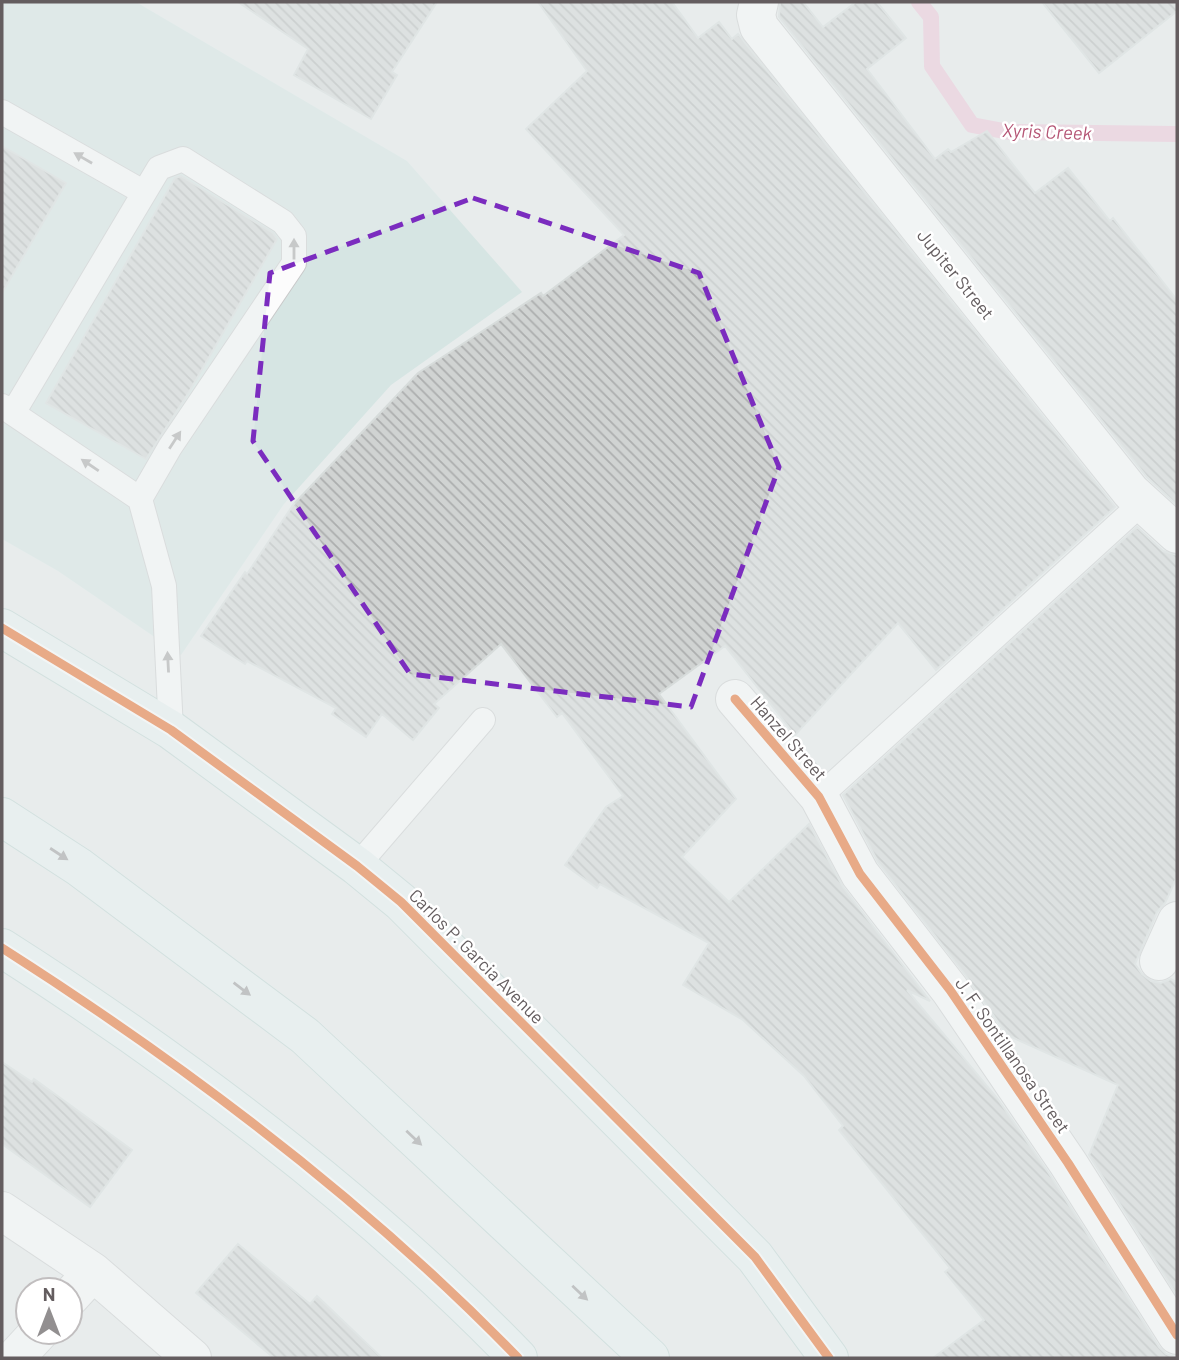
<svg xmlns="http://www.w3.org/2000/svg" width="1179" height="1360" font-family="Barlow,sans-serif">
	<defs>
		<pattern id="building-back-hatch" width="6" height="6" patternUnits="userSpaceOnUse" patternTransform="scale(1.75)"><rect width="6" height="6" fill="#d0d3d2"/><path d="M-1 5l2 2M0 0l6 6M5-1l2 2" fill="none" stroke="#acaeae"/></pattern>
	</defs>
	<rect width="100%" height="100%" fill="#e8ecec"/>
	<!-- commercial -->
	<path fill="#d6e5e3" d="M 2,2 L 136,2 L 407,161 L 522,292 L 391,385 L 284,504 L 181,655 L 58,571 L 2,539 Z"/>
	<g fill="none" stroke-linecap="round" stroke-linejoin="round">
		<!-- stream -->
		<path stroke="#f0c1d6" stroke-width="16" d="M 919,2 L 931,17 L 932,66 L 972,125 L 1009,132 L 1177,134"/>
	</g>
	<!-- building -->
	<path fill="url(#building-back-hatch)" stroke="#d7dcdb" stroke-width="2" d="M 238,2 L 437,2 L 392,72 L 397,75 L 371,119 L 294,75 L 308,49 Z
		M 538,2 L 672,2 L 698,38 L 719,22 L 732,39 L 738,34 L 1115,507 L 936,670 L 898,623 L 795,735 L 725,646 L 659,694 L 736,799 L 682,857 L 729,902 L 809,824 L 843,887 L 930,1001 L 907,990 L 997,1098 L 1050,1175 L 1159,1347 L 1166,1354 L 1177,1358 L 933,1358 L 984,1320 L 945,1272 L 950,1268 L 839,1130 L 843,1126 L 804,1076 L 743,1020 L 683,985 L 709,943 L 600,884 L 597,888 L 565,865 L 606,807 L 623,796 L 562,713 L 557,717 L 501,644 L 434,704 L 439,708 L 413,740 L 382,714 L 366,737 L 332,714 L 336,708 L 247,661 L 245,664 L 201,636 L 245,572 L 247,574 L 293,505 L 418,373 L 541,293 L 543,296 L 624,235 L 526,129 L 587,71 Z
		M 780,2 L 803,2 L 823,27 L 856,2 L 877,2 L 906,38 L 867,69 L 935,159 L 948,149 L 951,152 L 987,131 L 1035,193 L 1068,168 L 1110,221 L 1113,218 L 1177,300 L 1177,505 L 1147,477 L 779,17 Z
		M 1042,2 L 1177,2 L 1177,11 L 1099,73 Z
		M 2,146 L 66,183 L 2,293 Z
		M 181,176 L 273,233 L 277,239 L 189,392 L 146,459 L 46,403 L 175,178 Z
		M 1137,527 L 1163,551 L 1177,555 L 1177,877 L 1165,903 L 1157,912 L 1135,964 L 1142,974 L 1151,981 L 1161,983 L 1171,979 L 1177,982 L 1177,1295 L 1089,1155 L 1118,1085 L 1007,1035 L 967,977 L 878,862 L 843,795 Z
		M 2,1062 L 32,1082 L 34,1079 L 132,1150 L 90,1207 L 2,1144 Z
		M 238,1244 L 310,1304 L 317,1296 L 382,1358 L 274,1358 L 196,1293 Z"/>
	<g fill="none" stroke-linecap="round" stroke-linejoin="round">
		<defs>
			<path id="service" d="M 2,112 L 143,192
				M 2,406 L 140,499 L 164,586 L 171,730
				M 13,413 L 159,168 L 183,159 L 283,222 L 294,236 L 294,263 L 170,447 L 140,499
				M 819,797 L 1143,502
				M 357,866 L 483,720"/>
			<path id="minor" d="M 759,2 L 756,15 L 759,27 L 1131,492 L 1177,534
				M 735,699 L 819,797 L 860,874 L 950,990 L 1068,1163 L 1177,1335
				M 1159,961 L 1177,921
				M 2,1211 L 93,1272 L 192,1358
				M 70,1297 L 93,1272
				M 15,1358 L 39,1332"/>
			<path id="primary" d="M 2,628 L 171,730 L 357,866 L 401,902 L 755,1257 L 829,1358
				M 2,817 L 79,867 L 305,1036 L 650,1358
				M 2,948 C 187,1066 365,1200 518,1358"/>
		</defs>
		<!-- service casing -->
		<use href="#service" stroke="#c9c9ca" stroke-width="26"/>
		<!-- minor casing -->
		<use href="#minor" stroke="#c9c9ca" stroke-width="40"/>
		<!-- primary casing -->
		<use href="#primary" stroke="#b9d1ce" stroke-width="40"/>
		<!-- service -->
		<use href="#service" stroke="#fcfcfc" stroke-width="24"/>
		<!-- minor -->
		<use href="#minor" stroke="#fcfcfc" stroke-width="38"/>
		<!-- primary -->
		<use href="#primary" stroke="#e9f2f2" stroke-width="38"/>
		<defs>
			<path id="cycleway" d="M 2,628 L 171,730 L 357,866 L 401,902 L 755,1257 L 829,1358
				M 735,699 L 819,797 L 860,874 L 950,990 L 1068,1163 L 1177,1335
				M 2,948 C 187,1066 365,1200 518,1358"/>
		</defs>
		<!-- cycleway casing -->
		<use href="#cycleway" stroke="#fff" stroke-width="13"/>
		<!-- cycleway -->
		<use href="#cycleway" stroke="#e8590c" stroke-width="9"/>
	</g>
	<!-- one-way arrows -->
	<defs><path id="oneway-solid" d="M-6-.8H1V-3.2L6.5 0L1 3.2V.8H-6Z" transform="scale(1.75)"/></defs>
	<g fill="#a19d9e">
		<use href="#oneway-solid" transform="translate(83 158) rotate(-150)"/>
		<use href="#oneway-solid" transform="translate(294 249) rotate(-90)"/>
		<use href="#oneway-solid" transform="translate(175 440) rotate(-57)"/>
		<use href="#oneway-solid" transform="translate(90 465) rotate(-146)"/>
		<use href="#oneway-solid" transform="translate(168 662) rotate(-93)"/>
	</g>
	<g fill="#939192">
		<use href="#oneway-solid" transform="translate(59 854) rotate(33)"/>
		<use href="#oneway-solid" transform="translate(242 989) rotate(37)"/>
		<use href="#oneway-solid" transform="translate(414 1138) rotate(43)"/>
		<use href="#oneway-solid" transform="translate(580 1293) rotate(43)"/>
	</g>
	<!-- marked area -->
	<path d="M0 0H1179V1360H0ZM 473,198 L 699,273 L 779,467 L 691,707 L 410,674 L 253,441 L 270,273 Z" fill="#e8ecec" fill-opacity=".55" fill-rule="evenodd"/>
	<path fill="none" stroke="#7b2cbf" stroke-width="5" stroke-dasharray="14 9" stroke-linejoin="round" d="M 473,198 L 699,273 L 779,467 L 691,707 L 410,674 L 253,441 L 270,273 Z"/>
	<g text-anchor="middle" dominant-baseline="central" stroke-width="5" stroke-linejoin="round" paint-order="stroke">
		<!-- street labels -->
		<g font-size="18" fill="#645d5f" stroke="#fff">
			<text transform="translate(956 274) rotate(51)">Jupiter Street</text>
			<text transform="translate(789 738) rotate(49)">Hanzel Street</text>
			<text transform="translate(477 956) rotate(45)">Carlos P. Garcia Avenue</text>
			<text transform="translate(1013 1055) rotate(55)">J. F. Sontillanosa Street</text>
		</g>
		<!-- water labels -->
		<g font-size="19" font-style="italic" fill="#b55575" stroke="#fff">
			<text transform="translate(1047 131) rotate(2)">Xyris Creek</text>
		</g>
	</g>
	<!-- border -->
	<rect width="1179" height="1360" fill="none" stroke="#645d5f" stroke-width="7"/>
	<!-- north arrow -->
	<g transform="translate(49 1311)"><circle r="33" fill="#ffffff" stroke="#c1bebf" stroke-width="2"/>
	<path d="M0-5L12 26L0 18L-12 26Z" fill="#928f90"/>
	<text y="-10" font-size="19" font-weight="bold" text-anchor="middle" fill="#645d5f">N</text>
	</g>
</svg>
